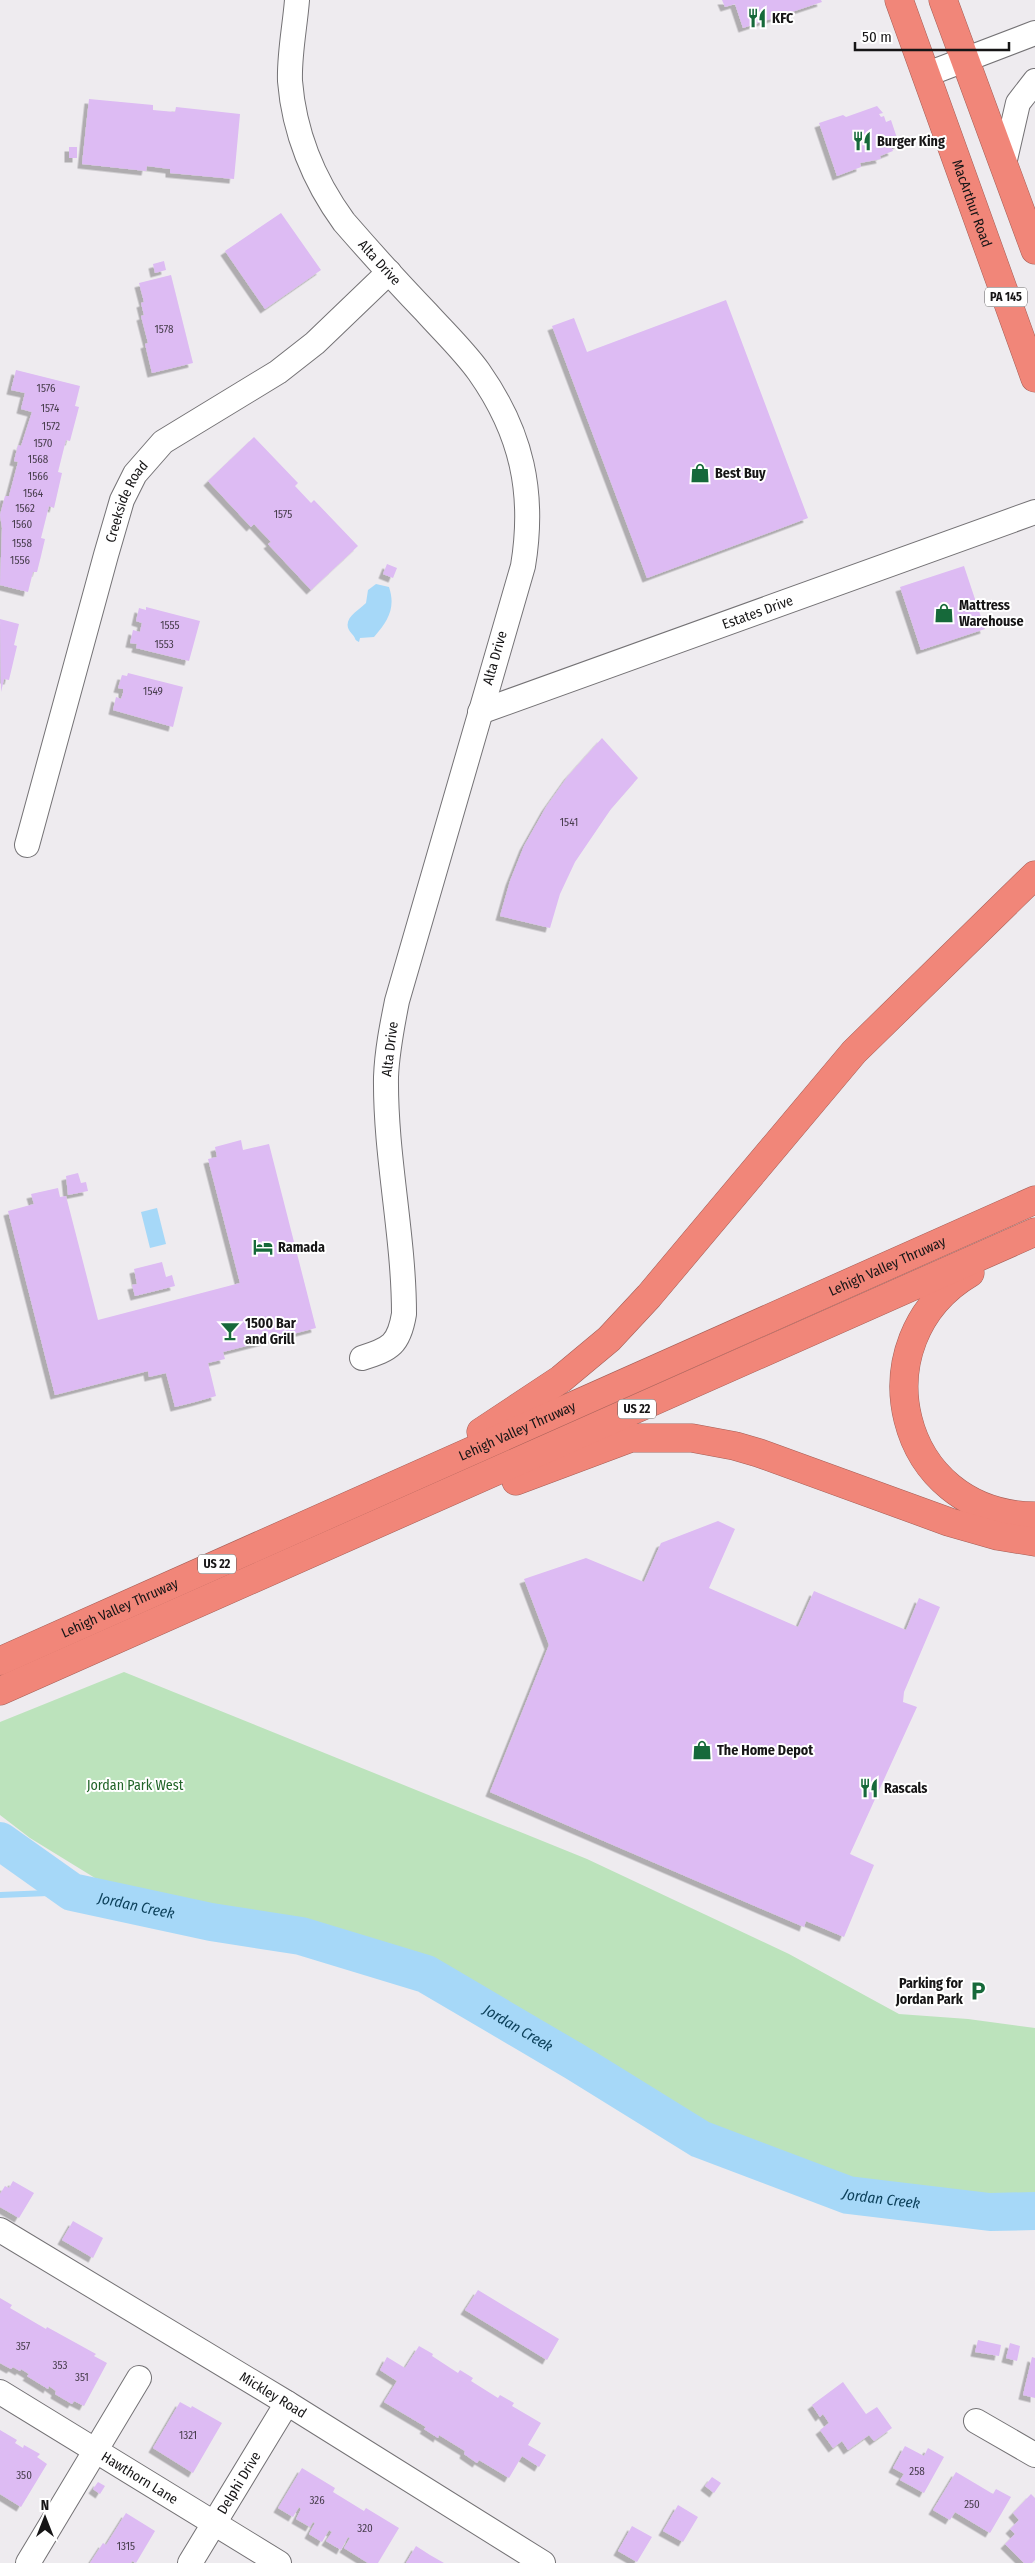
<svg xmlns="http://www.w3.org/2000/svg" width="1035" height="2563" font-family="'Fira Sans Condensed',sans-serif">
	<defs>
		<filter id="shadow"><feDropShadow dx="-4.5" dy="4.5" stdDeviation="0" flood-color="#0004"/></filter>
	</defs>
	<rect width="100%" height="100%" fill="#eeebef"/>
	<!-- green -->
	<path fill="#bce3bc" d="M 124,1672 L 587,1859 L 789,1954 L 899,2014 L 968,2019 L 1035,2028 L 1035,2200 L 871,2185 L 812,2169 L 734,2139 L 662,2103 L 523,2017 L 435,1968 L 333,1935 L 166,1900 L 95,1878 L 30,1838 L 0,1815 L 0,1722 Z"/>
	<!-- water -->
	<path fill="#a6d8f8" d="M 376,584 L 389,587 C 396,608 388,621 374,637 L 360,638 L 359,642 C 353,639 357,639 352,634 C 339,620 358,611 366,603 L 368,590 Z
		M 157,1208 L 166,1244 L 150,1248 L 141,1212 Z"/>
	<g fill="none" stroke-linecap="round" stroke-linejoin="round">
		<!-- stream -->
		<path stroke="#a6d8f8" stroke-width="6" d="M 0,1895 L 72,1892"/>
		<!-- river -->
		<path stroke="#a6d8f8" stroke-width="38" id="s1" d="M 0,1841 L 72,1892 L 211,1922 L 301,1936 L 426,1974 L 574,2061 L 700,2139 L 848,2195 L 990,2212 L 1035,2211"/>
	</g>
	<!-- building -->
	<path fill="#ddbbf3" filter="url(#shadow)" d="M 722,0 L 821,0 L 822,2 L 743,28 L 735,4 L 725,7 Z
		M 89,99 L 153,105 L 153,110 L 175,112 L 176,107 L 240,114 L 234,179 L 170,173 L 170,169 L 147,166 L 146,171 L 82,164 Z
		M 877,106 L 883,113 L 879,114 L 881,117 L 884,116 L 886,122 L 891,120 L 899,144 L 891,147 L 893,151 L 880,156 L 881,159 L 860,163 L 861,167 L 837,176 L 819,123 L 843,115 L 846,117 Z
		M 69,147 L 77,147 L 77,158 L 69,158 Z
		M 281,213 L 321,270 L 265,309 L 225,251 Z
		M 164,261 L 166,270 L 155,273 L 153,264 Z
		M 171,275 L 193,363 L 152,373 L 145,344 L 148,343 L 141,316 L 144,315 L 141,303 L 144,302 L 139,283 Z
		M 726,300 L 808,518 L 647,578 L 552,326 L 574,318 L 587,352 Z
		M 16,370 L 80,386 L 75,406 L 79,407 L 70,441 L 66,440 L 58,472 L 62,473 L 54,508 L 49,506 L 41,538 L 45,539 L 41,556 L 37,572 L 33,572 L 28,592 L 0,585 L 2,528 L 0,515 L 5,496 L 9,496 L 18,462 L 14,461 L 18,445 L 21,446 L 32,412 L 21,409 L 25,393 L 11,390 Z
		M 254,437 L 298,483 L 295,486 L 311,503 L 314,500 L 358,546 L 311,590 L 268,544 L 271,542 L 254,524 L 251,527 L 208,481 Z
		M 387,564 L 397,568 L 393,578 L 383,574 Z
		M 964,566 L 985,629 L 921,650 L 900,587 Z
		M 146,607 L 200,621 L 189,661 L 136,648 L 137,644 L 130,643 L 133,630 L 140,632 L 141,627 L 142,623 L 136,621 L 139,608 L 146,610 Z
		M 0,619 L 19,624 L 14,645 L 17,646 L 9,680 L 4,679 L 1,692 Z
		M 128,673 L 183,687 L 173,727 L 113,710 L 116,697 L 121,699 L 123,693 L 123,689 L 118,688 L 122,675 L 127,676 Z
		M 602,738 L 638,778 L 611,809 L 575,862 L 560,894 L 550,928 L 500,916 L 510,881 L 524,846 L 546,807 L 568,776 Z
		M 241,1140 L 243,1150 L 269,1144 L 316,1328 L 223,1352 L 225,1359 L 208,1363 L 216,1396 L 195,1402 L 175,1407 L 166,1373 L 149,1377 L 148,1371 L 55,1395 L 8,1211 L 34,1204 L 31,1194 L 58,1188 L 60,1197 L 66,1196 L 98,1320 L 240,1283 L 208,1159 L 217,1157 L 215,1147 Z
		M 78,1173 L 81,1183 L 86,1182 L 88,1191 L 68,1195 L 66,1176 Z
		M 162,1262 L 166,1277 L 172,1275 L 175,1286 L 135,1296 L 132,1285 L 137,1284 L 134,1269 Z
		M 718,1521 L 735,1529 L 709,1588 L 798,1627 L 814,1591 L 906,1630 L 919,1598 L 940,1607 L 904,1692 L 903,1702 L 917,1707 L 850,1854 L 874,1865 L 844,1937 L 806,1921 L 804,1927 L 490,1792 L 549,1645 L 524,1579 L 586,1558 L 644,1582 L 661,1543 Z
		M 13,2181 L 34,2193 L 19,2218 L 0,2207 L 0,2194 L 5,2186 L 9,2188 Z
		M 73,2221 L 103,2238 L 93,2258 L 62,2240 Z
		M 478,2290 L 559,2339 L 547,2360 L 465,2310 Z
		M 0,2298 L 12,2305 L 10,2308 L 46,2329 L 47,2327 L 96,2354 L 94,2356 L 107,2363 L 84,2406 L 74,2401 L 72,2404 L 55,2394 L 56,2391 L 49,2386 L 48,2389 L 27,2376 L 29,2374 L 21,2369 L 20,2371 L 13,2367 L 11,2369 L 0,2363 Z
		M 978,2340 L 1001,2345 L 999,2356 L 975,2352 Z
		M 1010,2343 L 1020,2346 L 1017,2361 L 1006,2358 Z
		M 419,2346 L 433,2354 L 432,2356 L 458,2373 L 460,2370 L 473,2378 L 471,2381 L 498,2398 L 500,2395 L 514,2403 L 512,2406 L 541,2423 L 528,2445 L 546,2455 L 539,2467 L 522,2456 L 509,2478 L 479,2460 L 477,2463 L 464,2454 L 465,2451 L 439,2435 L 438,2438 L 424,2429 L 426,2427 L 384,2402 L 397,2381 L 380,2370 L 387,2357 L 405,2368 Z
		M 1032,2357 L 1035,2358 L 1035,2398 L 1023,2395 Z
		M 843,2382 L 866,2414 L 877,2407 L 892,2428 L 874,2441 L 869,2435 L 848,2450 L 842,2441 L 833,2448 L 820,2430 L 829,2423 L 823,2414 L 820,2417 L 812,2405 Z
		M 180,2402 L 191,2408 L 192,2406 L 222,2423 L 193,2473 L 153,2448 Z
		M 0,2430 L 17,2440 L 15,2443 L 23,2448 L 24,2445 L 40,2454 L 37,2457 L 47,2464 L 21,2507 L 0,2494 Z
		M 905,2446 L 924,2456 L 928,2448 L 944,2457 L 924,2493 L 900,2480 L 904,2474 L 893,2468 Z
		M 302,2468 L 335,2488 L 333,2492 L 364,2511 L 366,2508 L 399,2528 L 378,2563 L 368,2563 L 344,2548 L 350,2538 L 348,2537 L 341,2550 L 326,2541 L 332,2532 L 329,2530 L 322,2542 L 309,2534 L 315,2523 L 313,2522 L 310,2527 L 296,2519 L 301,2509 L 299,2507 L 293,2517 L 278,2508 Z
		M 956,2472 L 993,2494 L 996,2489 L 1011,2497 L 990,2533 L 955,2512 L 950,2520 L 933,2510 Z
		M 712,2477 L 721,2483 L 714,2493 L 705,2486 Z
		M 98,2482 L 105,2486 L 100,2494 L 93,2489 Z
		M 1031,2494 L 1035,2498 L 1035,2560 L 1032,2563 L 1024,2563 L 1005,2544 L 1015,2534 L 1010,2529 L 1019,2520 L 1013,2513 Z
		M 678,2505 L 698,2517 L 683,2542 L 663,2531 Z
		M 126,2513 L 155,2531 L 136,2563 L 132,2561 L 131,2563 L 90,2563 L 103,2543 L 106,2545 Z
		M 632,2526 L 652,2537 L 637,2562 L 618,2551 Z
		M 416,2546 L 430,2555 L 444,2563 L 406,2563 Z"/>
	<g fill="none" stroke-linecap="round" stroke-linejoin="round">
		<defs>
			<g id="minor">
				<path id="s2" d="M 297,0 C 295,26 289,55 290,81 C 294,132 314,181 344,222 C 371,253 398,283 426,312 C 444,332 464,351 479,372 C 522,433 535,493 523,566 L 397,1001 C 392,1026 387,1051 386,1077 C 385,1156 404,1235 404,1314 C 399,1344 391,1349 362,1358"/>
				<path d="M 925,75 L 1035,33"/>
				<path d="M 1004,164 L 1018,103 L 1035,81"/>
				<path id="s3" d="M 480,712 L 1035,512"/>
				<path id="s4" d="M 27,845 L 106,555 L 122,500 L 135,474 L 163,442 L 278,372 L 315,343 L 389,272"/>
				<path id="s5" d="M 0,2230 L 287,2403 L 543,2563"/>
				<path id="s6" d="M 0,2392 L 279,2563"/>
				<path d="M 976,2421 L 1035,2455"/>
				<path d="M 28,2563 L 139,2378"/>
				<path id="s7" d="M 190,2563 L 287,2403"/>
			</g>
			<g id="highway">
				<path id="s8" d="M 899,0 L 1035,378"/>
				<path d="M 943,0 L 1035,250"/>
				<path d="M 970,1273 C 857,1340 896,1515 1035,1516"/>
				<path d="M 481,1432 L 561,1379 L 609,1339 L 649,1296 L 854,1052 L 1035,875"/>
				<path d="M 516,1481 L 631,1438 L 692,1438 L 735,1446 L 759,1453 L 949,1522 L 998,1536 L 1035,1542"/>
				<path id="s9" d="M 0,1661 L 1035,1200"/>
				<path d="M 0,1691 L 1035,1232"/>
			</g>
		</defs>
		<!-- minor casing -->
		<use href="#minor" stroke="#747275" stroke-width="26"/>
		<!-- highway casing -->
		<use href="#highway" stroke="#a45e56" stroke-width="29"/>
		<!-- minor -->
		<use href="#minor" stroke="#fff" stroke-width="24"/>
		<!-- highway -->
		<use href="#highway" stroke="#f18679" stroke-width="28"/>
	</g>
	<!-- icons -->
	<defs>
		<symbol id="restaurant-bare" viewBox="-9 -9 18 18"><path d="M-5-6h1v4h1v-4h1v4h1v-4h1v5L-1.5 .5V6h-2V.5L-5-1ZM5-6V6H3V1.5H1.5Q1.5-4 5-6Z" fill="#16693a" stroke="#fff" stroke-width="2.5" paint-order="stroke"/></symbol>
		<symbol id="shop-bare" viewBox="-9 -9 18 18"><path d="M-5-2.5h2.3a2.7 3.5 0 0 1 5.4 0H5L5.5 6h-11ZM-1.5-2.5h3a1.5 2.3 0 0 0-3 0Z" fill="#16693a" stroke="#fff" stroke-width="2.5" paint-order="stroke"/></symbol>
		<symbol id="hotel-bare" viewBox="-9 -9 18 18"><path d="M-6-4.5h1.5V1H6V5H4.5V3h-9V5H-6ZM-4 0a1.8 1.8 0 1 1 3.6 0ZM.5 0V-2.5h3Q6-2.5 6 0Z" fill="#16693a" stroke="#fff" stroke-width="2.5" paint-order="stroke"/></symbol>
		<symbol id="bar-bare" viewBox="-9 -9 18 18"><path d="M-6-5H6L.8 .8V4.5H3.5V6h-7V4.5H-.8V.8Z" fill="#16693a" stroke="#fff" stroke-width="2.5" paint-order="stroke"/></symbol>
		<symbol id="parking-bare" viewBox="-9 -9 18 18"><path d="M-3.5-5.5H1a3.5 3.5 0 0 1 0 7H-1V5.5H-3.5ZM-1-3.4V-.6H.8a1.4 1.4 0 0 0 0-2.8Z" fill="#16693a" stroke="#fff" stroke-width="2.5" paint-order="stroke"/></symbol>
	</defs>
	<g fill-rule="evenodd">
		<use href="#restaurant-bare" x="743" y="4" width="28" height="28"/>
		<use href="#restaurant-bare" x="848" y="127" width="28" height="28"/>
		<use href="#shop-bare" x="686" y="459" width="28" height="28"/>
		<use href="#shop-bare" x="930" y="599" width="28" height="28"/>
		<use href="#hotel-bare" x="249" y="1233" width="28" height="28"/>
		<use href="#bar-bare" x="216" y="1317" width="28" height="28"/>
		<use href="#shop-bare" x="688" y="1736" width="28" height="28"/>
		<use href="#restaurant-bare" x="855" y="1774" width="28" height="28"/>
		<use href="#parking-bare" x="964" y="1977" width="28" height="28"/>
	</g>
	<g text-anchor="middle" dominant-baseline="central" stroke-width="4" stroke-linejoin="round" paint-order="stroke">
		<!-- number labels -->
		<g font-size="11" fill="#483e4d">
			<text x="164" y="329">1578</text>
			<text x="46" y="388">1576</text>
			<text x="50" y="408">1574</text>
			<text x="51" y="426">1572</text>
			<text x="43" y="443">1570</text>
			<text x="38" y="459">1568</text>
			<text x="38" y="476">1566</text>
			<text x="33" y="493">1564</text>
			<text x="25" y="508">1562</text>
			<text x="283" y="514">1575</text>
			<text x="22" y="524">1560</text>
			<text x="22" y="543">1558</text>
			<text x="20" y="560">1556</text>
			<text x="170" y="625">1555</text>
			<text x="164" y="644">1553</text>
			<text x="153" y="691">1549</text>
			<text x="569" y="822">1541</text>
			<text x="23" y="2346">357</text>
			<text x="60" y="2365">353</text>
			<text x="82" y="2377">351</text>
			<text x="188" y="2435">1321</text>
			<text x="917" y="2471">258</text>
			<text x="24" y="2475">350</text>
			<text x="317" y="2500">326</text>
			<text x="972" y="2504">250</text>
			<text x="365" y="2528">320</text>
			<text x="126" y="2546">1315</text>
		</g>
		<!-- shield labels -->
		<g fill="#fff" stroke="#5c5b5c" stroke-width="1">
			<rect x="985" y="287.5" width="42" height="19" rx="4"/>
			<rect x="618" y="1399.5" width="38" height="19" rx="4"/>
			<rect x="198" y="1554.5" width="38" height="19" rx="4"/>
		</g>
		<g font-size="12" font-weight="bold" fill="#161516">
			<text x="1006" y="297">PA 145</text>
			<text x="637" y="1409">US 22</text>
			<text x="217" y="1564">US 22</text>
		</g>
		<!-- poi labels -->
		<g font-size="14" font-weight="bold" fill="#161516" stroke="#fff" text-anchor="start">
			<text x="772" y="18">KFC</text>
			<text x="877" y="141">Burger King</text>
			<text x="715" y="473">Best Buy</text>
			<text x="959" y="605">Mattress<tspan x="959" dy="16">Warehouse</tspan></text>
			<text x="278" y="1247">Ramada</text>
			<text x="245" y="1323">1500 Bar<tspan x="245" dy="16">and Grill</tspan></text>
			<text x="717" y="1750">The Home Depot</text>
			<text x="884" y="1788">Rascals</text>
			<text x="963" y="1983" text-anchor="end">Parking for<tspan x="963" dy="16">Jordan Park</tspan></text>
		</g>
		<!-- street labels -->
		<g font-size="14" fill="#161516" stroke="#fff">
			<text stroke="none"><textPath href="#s8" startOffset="216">MacArthur Road</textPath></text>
			<text stroke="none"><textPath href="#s2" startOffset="288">Alta Drive</textPath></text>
			<text stroke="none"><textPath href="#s4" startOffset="358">Creekside Road</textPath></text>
			<text stroke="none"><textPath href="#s3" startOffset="295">Estates Drive</textPath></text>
			<text transform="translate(495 658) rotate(-74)">Alta Drive</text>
			<text transform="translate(390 1049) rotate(-83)">Alta Drive</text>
			<text stroke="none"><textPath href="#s9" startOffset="971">Lehigh Valley Thruway</textPath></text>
			<text stroke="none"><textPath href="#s9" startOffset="566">Lehigh Valley Thruway</textPath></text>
			<text stroke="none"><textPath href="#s9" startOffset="131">Lehigh Valley Thruway</textPath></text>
			<text stroke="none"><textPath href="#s5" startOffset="319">Mickley Road</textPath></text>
			<text stroke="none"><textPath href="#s6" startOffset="164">Hawthorn Lane</textPath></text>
			<text stroke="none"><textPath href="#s7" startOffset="94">Delphi Drive</textPath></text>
		</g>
		<!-- park labels -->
		<g font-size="14" fill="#216428" stroke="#fff">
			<text x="135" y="1785">Jordan Park West</text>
		</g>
		<!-- water labels -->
		<g font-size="15" font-style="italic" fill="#0e425c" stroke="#fff">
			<text stroke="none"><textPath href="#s1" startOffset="154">Jordan Creek</textPath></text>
			<text stroke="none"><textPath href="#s1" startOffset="559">Jordan Creek</textPath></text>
			<text stroke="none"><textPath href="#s1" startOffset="964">Jordan Creek</textPath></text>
		</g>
	</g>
	<!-- north arrow -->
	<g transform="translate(45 2518)" stroke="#ffffff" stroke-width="4" paint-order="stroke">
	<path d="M0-4L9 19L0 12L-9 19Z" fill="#161516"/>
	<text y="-8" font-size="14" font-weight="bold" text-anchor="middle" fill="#161516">N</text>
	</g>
	<!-- scale -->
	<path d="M855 42v8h154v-8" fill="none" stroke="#161516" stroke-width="2.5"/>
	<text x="862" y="42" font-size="15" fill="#161516" stroke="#ffffff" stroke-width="4" paint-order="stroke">50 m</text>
</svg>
